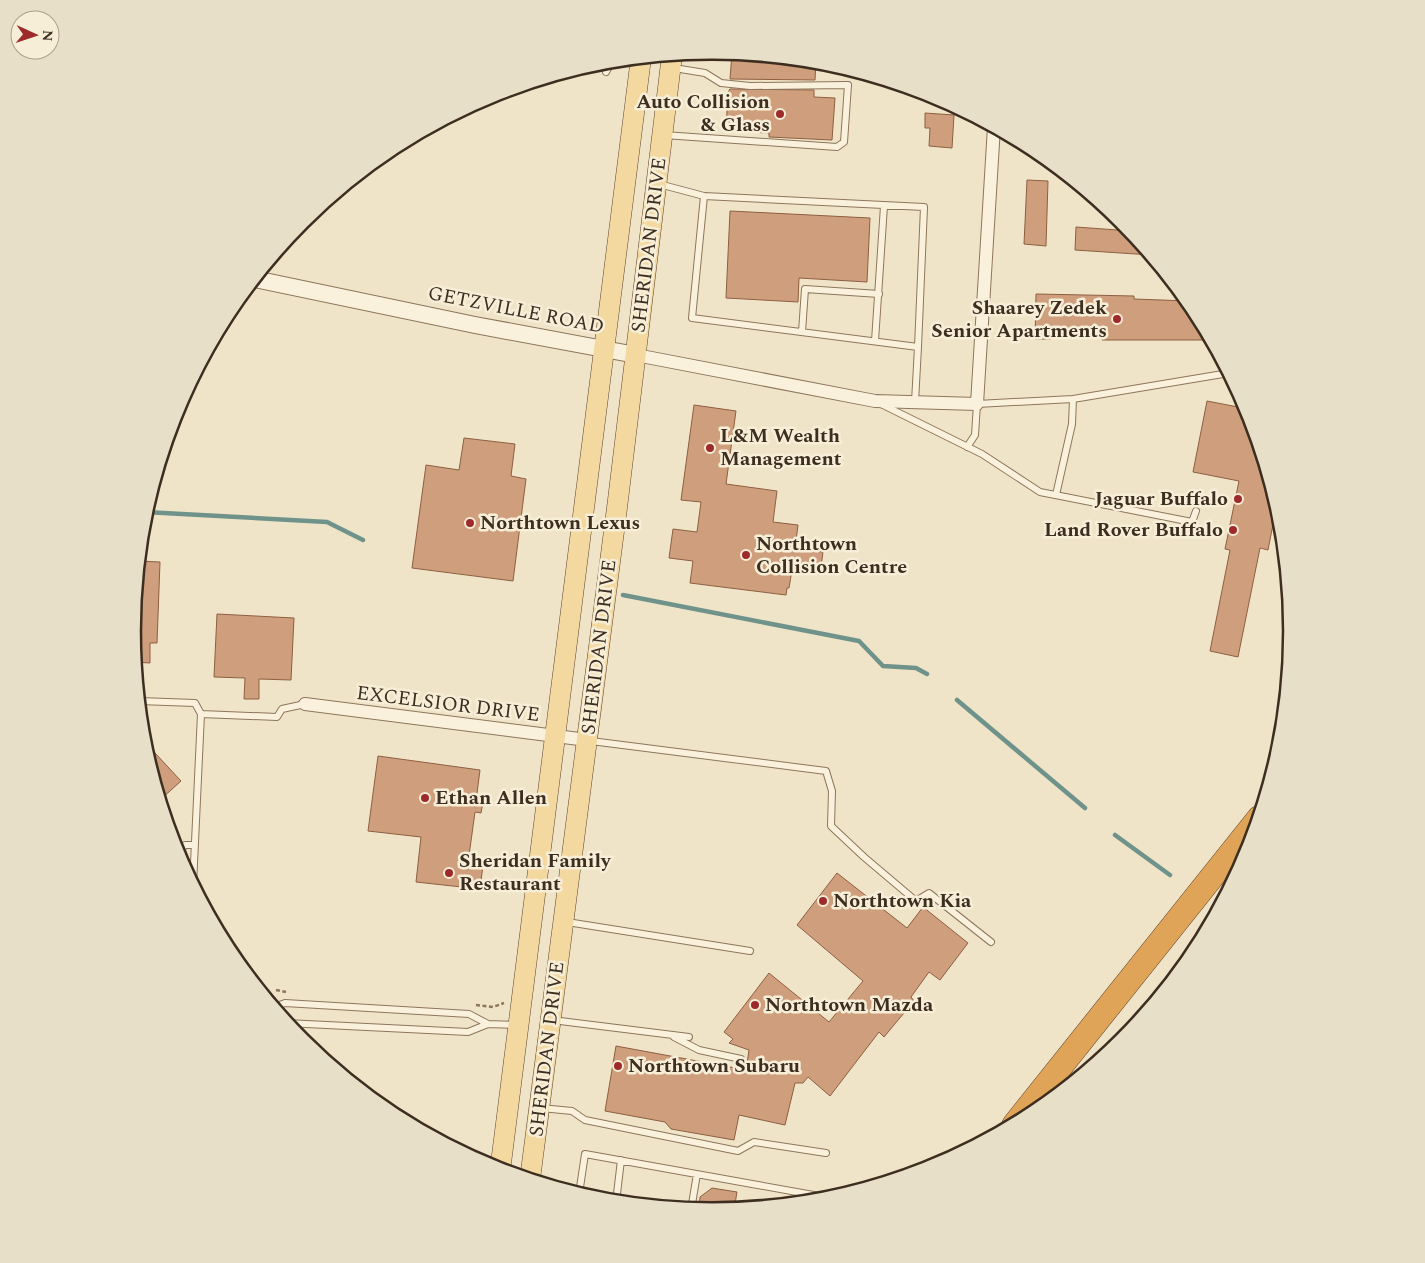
<svg xmlns="http://www.w3.org/2000/svg" width="1425" height="1263" font-family="Spectral,serif">
	<rect width="100%" height="100%" fill="#f0e4c8"/>
	<g fill="none" stroke-linecap="round" stroke-linejoin="round">
		<!-- stream -->
		<path stroke="#6f938a" stroke-width="4.5" d="M 145,512 L 327,522 L 363,540
			M 623,595 L 859,641 L 883,666 L 916,668 L 927,674
			M 957,700 L 1085,808
			M 1115,835 L 1170,875"/>
	</g>
	<!-- building -->
	<path fill="#cf9f7d" stroke="#8d5f41" d="M 732,53 L 816,62 L 815,80 L 730,79 Z
		M 730,89 L 814,90 L 814,97 L 835,98 L 832,140 L 769,137 L 769,133 L 726,131 L 728,92 Z
		M 925,113 L 954,115 L 952,148 L 929,146 L 930,128 L 925,128 Z
		M 1027,180 L 1048,181 L 1046,246 L 1024,244 Z
		M 730,211 L 870,218 L 867,282 L 799,278 L 798,302 L 726,298 Z
		M 1076,227 L 1131,231 L 1151,255 L 1075,250 Z
		M 1036,294 L 1134,296 L 1134,299 L 1188,301 L 1211,340 L 1102,340 L 1102,334 L 1051,334 L 1051,339 L 1035,339 Z
		M 1240,394 L 1249,410 L 1277,504 L 1268,550 L 1260,548 L 1238,657 L 1210,651 L 1230,550 L 1225,549 L 1239,481 L 1193,472 L 1207,401 L 1238,407 Z
		M 694,405 L 736,411 L 726,484 L 777,491 L 773,522 L 798,525 L 795,549 L 823,552 L 820,574 L 792,570 L 789,588 L 787,588 L 786,595 L 690,583 L 693,561 L 669,558 L 673,529 L 697,532 L 701,502 L 681,500 Z
		M 464,438 L 515,444 L 511,476 L 526,479 L 513,581 L 412,568 L 426,465 L 459,470 Z
		M 139,561 L 160,562 L 157,643 L 150,643 L 150,663 L 135,662 L 132,631 Z
		M 217,614 L 294,618 L 291,680 L 259,679 L 259,699 L 244,699 L 245,678 L 214,677 Z
		M 143,740 L 181,781 L 160,800 L 143,744 Z
		M 378,756 L 480,770 L 476,801 L 483,802 L 481,813 L 475,812 L 468,863 L 483,865 L 480,889 L 416,882 L 421,837 L 368,831 Z
		M 837,873 L 907,928 L 923,907 L 968,943 L 940,980 L 929,972 L 911,997 L 914,1001 L 884,1037 L 879,1032 L 830,1096 L 808,1077 L 803,1083 L 795,1083 L 785,1125 L 739,1115 L 734,1140 L 671,1129 L 665,1122 L 605,1111 L 616,1046 L 746,1070 L 749,1050 L 729,1043 L 733,1039 L 724,1032 L 769,973 L 829,1022 L 863,981 L 797,925 Z
		M 712,1188 L 737,1192 L 734,1210 L 699,1210 L 700,1197 Z"/>
	<g fill="none" stroke-linecap="round" stroke-linejoin="round">
		<defs>
			<path id="service" d="M 606,72 L 612,61
				M 664,135 L 837,147 L 844,142 L 848,85 L 750,86 L 721,83 L 705,73 L 674,68
				M 659,184 L 704,196 L 692,318 L 918,347 L 915,402
				M 704,196 L 924,207 L 918,347
				M 802,332 L 805,289 L 879,294
				M 875,341 L 884,206
				M 881,404 L 982,454 L 1040,492 L 1192,522 L 1196,511
				M 967,447 L 975,435 L 977,404 L 1073,399 L 1229,373
				M 1056,495 L 1072,424 L 1073,399
				M 139,701 L 195,703 L 201,714 L 277,717 L 282,709 L 305,704
				M 591,741 L 826,771 L 832,791 L 831,826 L 864,857 L 916,901 L 929,893 L 991,942
				M 177,855 L 185,845 L 195,845
				M 193,885 L 201,714
				M 567,922 L 750,951
				M 274,1007 L 285,1003 L 469,1014 L 488,1024 L 468,1032 L 286,1023
				M 552,1020 L 689,1037
				M 488,1024 L 516,1025
				M 674,1037 L 699,1050 L 741,1059
				M 541,1108 L 572,1111 L 585,1120 L 738,1151 L 754,1142 L 826,1153
				M 579,1194 L 585,1154 L 819,1196 L 825,1201
				M 616,1201 L 653,1206
				M 616,1202 L 621,1160
				M 691,1210 L 697,1174"/>
			<path id="minor" d="M 636,355 L 875,401 L 977,404 L 994,127
				M 305,704 L 587,740"/>
			<path id="tertiary" d="M 255,279 L 475,325 L 636,355"/>
			<path id="primary" d="M 500,1171 L 641,58
				M 530,1179 L 617,508 L 672,55"/>
			<path id="motorway" d="M 1014,1125 L 1259,818"/>
		</defs>
		<!-- service casing -->
		<use href="#service" stroke="#8d765c" stroke-width="8"/>
		<!-- minor casing -->
		<use href="#minor" stroke="#8d765c" stroke-width="14"/>
		<!-- tertiary casing -->
		<use href="#tertiary" stroke="#8d765c" stroke-width="18"/>
		<!-- primary casing -->
		<use href="#primary" stroke="#5b4430" stroke-width="21"/>
		<!-- motorway casing -->
		<use href="#motorway" stroke="#5b4430" stroke-width="25"/>
		<!-- path -->
		<path stroke="#8d765c" stroke-width="2.5" stroke-dasharray="4 2.5" stroke-linecap="butt" d="M 276,990 L 286,992
			M 476,1005 L 493,1007 L 504,1003"/>
		<!-- service -->
		<use href="#service" stroke="#faf1dc" stroke-width="6"/>
		<!-- minor -->
		<use href="#minor" stroke="#faf1dc" stroke-width="12"/>
		<!-- tertiary -->
		<use href="#tertiary" stroke="#faf1dc" stroke-width="16"/>
		<!-- primary -->
		<use href="#primary" stroke="#f3d9a0" stroke-width="20"/>
		<!-- motorway -->
		<use href="#motorway" stroke="#e0a458" stroke-width="24"/>
	</g>
	<!-- markers -->
	<g fill="#9e2a2b" stroke="#f7eed8" stroke-width="2">
		<circle cx="780" cy="114" r="5"/>
		<circle cx="1117" cy="319" r="5"/>
		<circle cx="710" cy="448" r="5"/>
		<circle cx="1238" cy="499" r="5"/>
		<circle cx="470" cy="523" r="5"/>
		<circle cx="1233" cy="530" r="5"/>
		<circle cx="746" cy="555" r="5"/>
		<circle cx="425" cy="798" r="5"/>
		<circle cx="449" cy="873" r="5"/>
		<circle cx="823" cy="901" r="5"/>
		<circle cx="755" cy="1005" r="5"/>
		<circle cx="618" cy="1066" r="5"/>
	</g>
	<g text-anchor="middle" dominant-baseline="central" stroke-width="5" stroke-linejoin="round" paint-order="stroke">
		<!-- poi labels -->
		<g font-size="20" font-weight="bold" fill="#3d2e20" stroke="#f7eed8" text-anchor="start">
			<text x="770" y="102" text-anchor="end">Auto Collision<tspan x="770" dy="23">&amp; Glass</tspan></text>
			<text x="1107" y="308" text-anchor="end">Shaarey Zedek<tspan x="1107" dy="23">Senior Apartments</tspan></text>
			<text x="720" y="436">L&amp;M Wealth<tspan x="720" dy="23">Management</tspan></text>
			<text x="1228" y="499" text-anchor="end">Jaguar Buffalo</text>
			<text x="480" y="523">Northtown Lexus</text>
			<text x="1223" y="530" text-anchor="end">Land Rover Buffalo</text>
			<text x="756" y="544">Northtown<tspan x="756" dy="23">Collision Centre</tspan></text>
			<text x="435" y="798">Ethan Allen</text>
			<text x="459" y="861">Sheridan Family<tspan x="459" dy="23">Restaurant</tspan></text>
			<text x="833" y="901">Northtown Kia</text>
			<text x="765" y="1005">Northtown Mazda</text>
			<text x="628" y="1066">Northtown Subaru</text>
		</g>
		<!-- street labels -->
		<g font-size="20" fill="#3d2e20" stroke="#f7eed8">
			<text transform="translate(649 245) rotate(-83)">SHERIDAN DRIVE</text>
			<text transform="translate(516 310) rotate(11)">GETZVILLE ROAD</text>
			<text transform="translate(599 647) rotate(-83)">SHERIDAN DRIVE</text>
			<text transform="translate(448 704) rotate(7)">EXCELSIOR DRIVE</text>
			<text transform="translate(547 1049) rotate(-83)">SHERIDAN DRIVE</text>
		</g>
	</g>
	<!-- crop -->
	<path d="M0 0H1425V1263H0ZM141 631a571 571 0 1 1 1142 0a571 571 0 1 1-1142 0Z" fill="#e8dfc9" fill-rule="evenodd"/>
	<path fill="none" stroke="#3d2e20" stroke-width="2.5" d="M141 631a571 571 0 1 1 1142 0a571 571 0 1 1-1142 0Z"/>
	<!-- north arrow -->
	<g transform="translate(35 35) rotate(93)"><circle r="24" fill="#f7eed8" stroke="#ada18e"/>
	<path d="M0-4L9 19L0 12L-9 19Z" fill="#9e2a2b"/>
	<text y="-8" font-size="14" font-weight="bold" text-anchor="middle" fill="#3d2e20">N</text>
	</g>
</svg>
